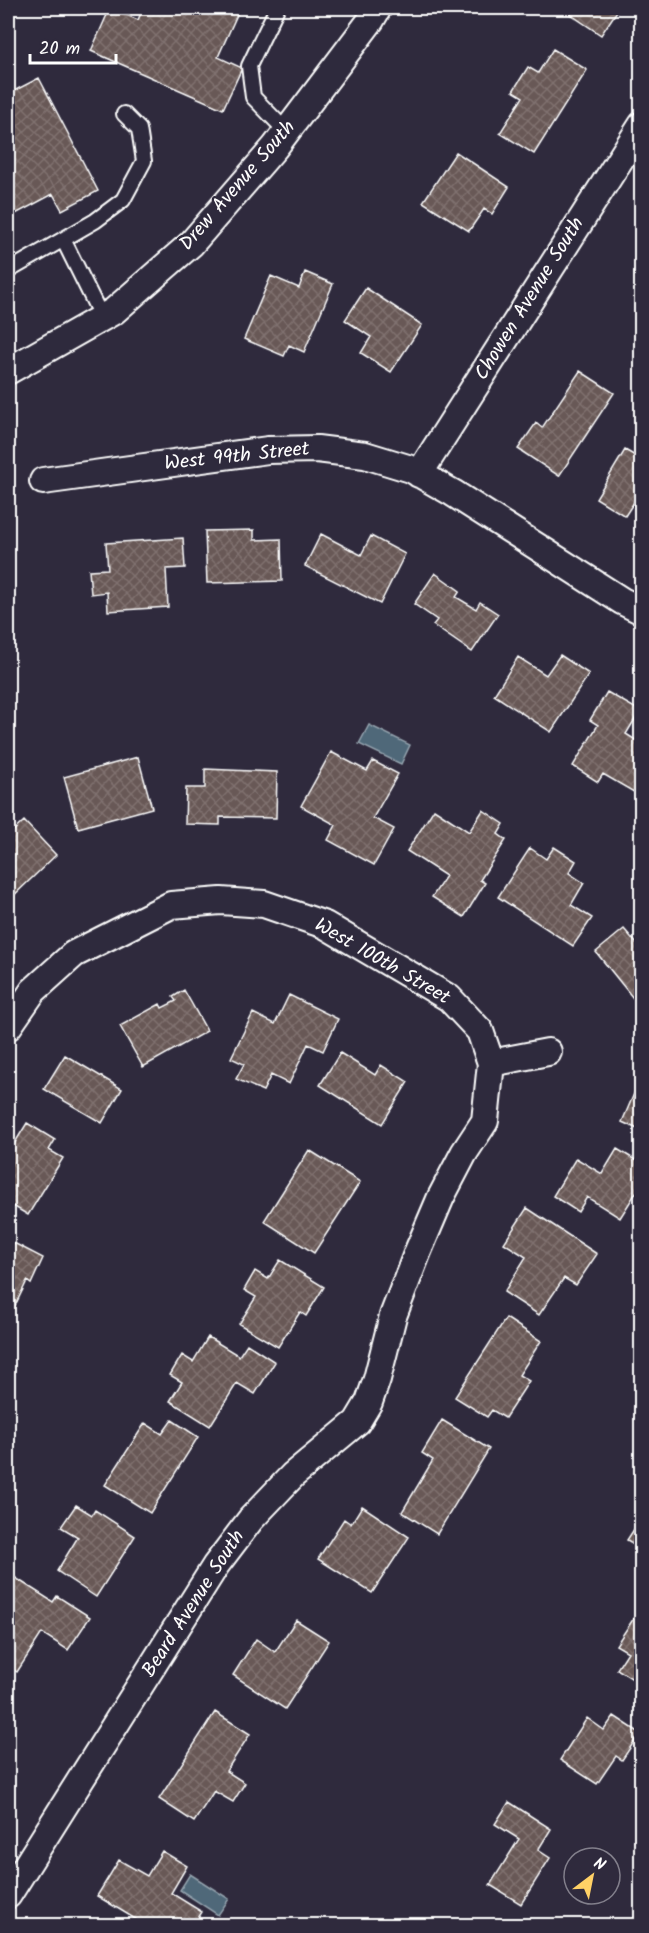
<svg xmlns="http://www.w3.org/2000/svg" width="649" height="1933" font-family="Kalam,sans-serif">
	<defs>
		<pattern id="building-cross-hatch" width="8" height="8" patternUnits="userSpaceOnUse" patternTransform="scale(1.5)"><rect width="8" height="8" fill="#685856"/><path d="M0 0l8 8M0 8l8-8" fill="none" stroke="#7f716f"/></pattern>
	</defs>
	<rect width="100%" height="100%" fill="#2f2a3d"/>
	<filter id="ink" filterUnits="userSpaceOnUse"><feTurbulence type="fractalNoise" baseFrequency=".0167" numOctaves="2"/><feDisplacementMap in="SourceGraphic" scale="12" xChannelSelector="R" yChannelSelector="G"/><feConvolveMatrix kernelMatrix="1 2 1 2 8 2 1 2 1" color-interpolation-filters="sRGB"/></filter>
	<g filter="url(#ink)">
		<!-- water -->
		<path fill="#4f6879" stroke="#95a4af" stroke-width="1.5" d="M 369,725 L 410,745 L 401,764 L 359,744 Z
			M 190,1874 L 229,1899 L 218,1915 L 180,1890 Z"/>
		<!-- building -->
		<path fill="url(#building-cross-hatch)" stroke="#fff" stroke-width="1.5" d="M 110,8 L 138,20 L 143,8 L 240,8 L 218,57 L 242,68 L 223,109 L 91,51 Z
			M 575,8 L 619,8 L 601,35 L 570,14 Z
			M 553,49 L 587,70 L 534,154 L 500,133 L 523,97 L 513,91 L 528,67 L 538,73 Z
			M 39,78 L 98,191 L 62,210 L 53,194 L 8,218 L 8,116 L 13,113 L 8,102 L 8,94 Z
			M 456,152 L 509,187 L 492,214 L 484,209 L 469,231 L 423,202 Z
			M 305,272 L 333,284 L 304,352 L 289,345 L 284,356 L 244,339 L 271,276 L 299,288 Z
			M 366,288 L 422,325 L 391,372 L 361,353 L 371,337 L 345,320 Z
			M 580,371 L 614,393 L 559,476 L 518,449 L 536,423 L 542,428 Z
			M 625,450 L 642,460 L 642,502 L 636,499 L 625,516 L 596,498 Z
			M 254,530 L 254,540 L 281,539 L 282,581 L 207,583 L 205,531 Z
			M 321,534 L 361,555 L 371,536 L 405,554 L 380,604 L 305,566 Z
			M 183,538 L 185,568 L 166,569 L 168,607 L 108,611 L 107,592 L 91,594 L 89,570 L 108,569 L 106,543 Z
			M 435,573 L 460,591 L 456,597 L 476,609 L 480,602 L 498,614 L 472,652 L 433,625 L 437,620 L 414,604 Z
			M 560,655 L 589,674 L 551,732 L 494,695 L 518,657 L 546,675 Z
			M 607,692 L 640,711 L 626,734 L 642,744 L 642,791 L 639,795 L 603,774 L 598,782 L 573,766 L 598,725 L 590,720 Z
			M 331,752 L 367,771 L 373,761 L 398,774 L 373,818 L 394,829 L 374,865 L 328,840 L 336,825 L 301,806 Z
			M 138,757 L 152,808 L 78,828 L 64,777 Z
			M 205,769 L 277,772 L 276,818 L 220,817 L 220,825 L 185,824 L 186,788 L 205,788 Z
			M 434,809 L 469,832 L 483,810 L 504,824 L 498,834 L 506,840 L 480,880 L 485,883 L 464,917 L 432,897 L 446,876 L 407,851 Z
			M 24,821 L 56,855 L 8,901 L 8,836 Z
			M 554,847 L 576,861 L 569,873 L 584,883 L 571,905 L 592,918 L 573,946 L 498,897 L 530,848 L 546,859 Z
			M 624,929 L 637,944 L 642,940 L 642,1000 L 637,1003 L 596,952 Z
			M 184,990 L 207,1031 L 143,1067 L 120,1026 L 160,1004 L 162,1008 L 176,1001 L 173,997 Z
			M 289,995 L 338,1019 L 323,1051 L 308,1044 L 289,1084 L 271,1075 L 263,1091 L 236,1079 L 244,1064 L 231,1058 L 253,1013 L 275,1024 Z
			M 340,1053 L 375,1075 L 381,1065 L 408,1082 L 382,1124 L 320,1085 Z
			M 65,1055 L 122,1089 L 102,1123 L 44,1089 Z
			M 639,1082 L 642,1083 L 642,1131 L 622,1122 Z
			M 27,1123 L 55,1140 L 49,1150 L 63,1158 L 28,1215 L 8,1203 L 8,1154 Z
			M 617,1149 L 642,1164 L 642,1183 L 620,1218 L 587,1197 L 578,1212 L 553,1196 L 576,1158 L 602,1174 Z
			M 309,1150 L 360,1182 L 314,1253 L 264,1221 Z
			M 527,1208 L 597,1254 L 576,1285 L 564,1278 L 539,1315 L 504,1292 L 526,1257 L 504,1243 Z
			M 8,1240 L 43,1258 L 31,1284 L 27,1281 L 8,1320 Z
			M 280,1260 L 324,1287 L 306,1316 L 300,1312 L 278,1347 L 239,1324 L 256,1297 L 244,1290 L 255,1271 L 268,1279 Z
			M 506,1318 L 541,1341 L 519,1375 L 529,1381 L 505,1418 L 492,1410 L 487,1417 L 455,1397 Z
			M 208,1337 L 239,1356 L 247,1344 L 275,1362 L 255,1394 L 237,1383 L 210,1426 L 170,1401 L 182,1382 L 170,1375 L 182,1355 L 193,1362 Z
			M 172,1420 L 198,1437 L 150,1513 L 105,1485 L 145,1423 L 162,1434 Z
			M 442,1420 L 489,1449 L 437,1534 L 402,1512 L 433,1460 L 422,1453 Z
			M 76,1505 L 92,1515 L 95,1510 L 135,1536 L 96,1597 L 57,1571 L 78,1537 L 61,1527 Z
			M 362,1506 L 409,1537 L 372,1593 L 318,1559 L 344,1519 L 351,1524 Z
			M 642,1517 L 642,1549 L 627,1540 Z
			M 14,1577 L 53,1602 L 57,1596 L 90,1617 L 68,1650 L 42,1633 L 17,1672 L 8,1666 L 8,1607 L 11,1601 L 8,1599 L 8,1587 Z
			M 640,1609 L 642,1611 L 642,1685 L 617,1669 L 628,1652 L 616,1645 Z
			M 296,1620 L 329,1641 L 285,1709 L 233,1675 L 256,1639 L 275,1652 Z
			M 215,1712 L 250,1734 L 226,1771 L 245,1783 L 233,1802 L 214,1791 L 194,1822 L 159,1799 Z
			M 614,1716 L 640,1733 L 622,1760 L 616,1756 L 597,1784 L 560,1760 L 587,1718 L 604,1730 Z
			M 509,1802 L 551,1829 L 538,1850 L 550,1858 L 521,1904 L 490,1885 L 519,1839 L 495,1824 Z
			M 162,1851 L 187,1866 L 171,1893 L 202,1912 L 193,1926 L 147,1926 L 97,1896 L 119,1860 L 147,1876 Z"/>
		<g fill="none" stroke-linecap="round" stroke-linejoin="round">
			<defs>
				<path id="lane" d="M 277,8 L 249,66 L 253,97 L 287,132
					M 64,241 L 102,318
					M 8,271 L 95,221 L 123,200 L 144,161 L 139,129 L 124,114"/>
				<path id="street" d="M 8,371 L 114,311 L 191,244 L 275,147 L 371,20 L 378,8
					M 419,474 L 642,125
					M 43,481 L 268,450 L 317,449 L 365,455 L 411,469 L 453,493 L 622,601 L 642,611
					M 8,1027 L 33,991 L 74,954 L 171,905 L 221,901 L 264,904 L 325,925 L 449,998 L 480,1031 L 491,1063 L 485,1121 L 464,1153 L 441,1197 L 418,1251 L 393,1316 L 377,1379 L 369,1402 L 357,1422 L 293,1475 L 251,1519 L 216,1565 L 8,1895
					M 491,1063 L 548,1052"/>
			</defs>
			<!-- lane casing -->
			<use href="#lane" stroke="#fff" stroke-width="18"/>
			<!-- street casing -->
			<use href="#street" stroke="#fff" stroke-width="30"/>
			<!-- lane -->
			<use href="#lane" stroke="#2f2a3d" stroke-width="14"/>
			<!-- street -->
			<use href="#street" stroke="#2f2a3d" stroke-width="26"/>
		</g>
	</g>
	<g text-anchor="middle" dominant-baseline="central" stroke-width="4.5" stroke-linejoin="round" paint-order="stroke">
		<!-- street labels -->
		<g font-size="20" fill="#fff" stroke="#2f2a3d">
			<text transform="translate(238 186) rotate(-49)">Drew Avenue South</text>
			<text transform="translate(530 299) rotate(-58)">Chowen Avenue South</text>
			<text transform="translate(237 457) rotate(-6)">West 99th Street</text>
			<text transform="translate(382 962) rotate(30)">West 100th Street</text>
			<text transform="translate(194 1604) rotate(-57)">Beard Avenue South</text>
		</g>
	</g>
	<!-- margin -->
	<rect width="649" height="1933" fill="none" stroke="#2f2a3d" stroke-width="30"/>
	<rect x="15" y="15" width="619" height="1903" fill="none" stroke="#fff" stroke-width="2" filter="url(#ink)"/>
	<!-- north arrow -->
	<g transform="translate(592 1876) rotate(32)"><circle r="28" fill="#2f2a3d" stroke="#827f8b" stroke-width="1.5"/>
	<path d="M0-4.5L10 22L0 15L-10 22Z" fill="#ffd166"/>
	<text y="-9" font-size="16" font-weight="bold" text-anchor="middle" fill="#ffffff">N</text>
	</g>
	<!-- scale -->
	<path d="M30 54v9h86v-9" fill="none" stroke="#ffffff" stroke-width="3"/>
	<text x="39" y="54" font-size="18" fill="#ffffff" stroke="#2f2a3d" stroke-width="4.5" paint-order="stroke">20 m</text>
</svg>
